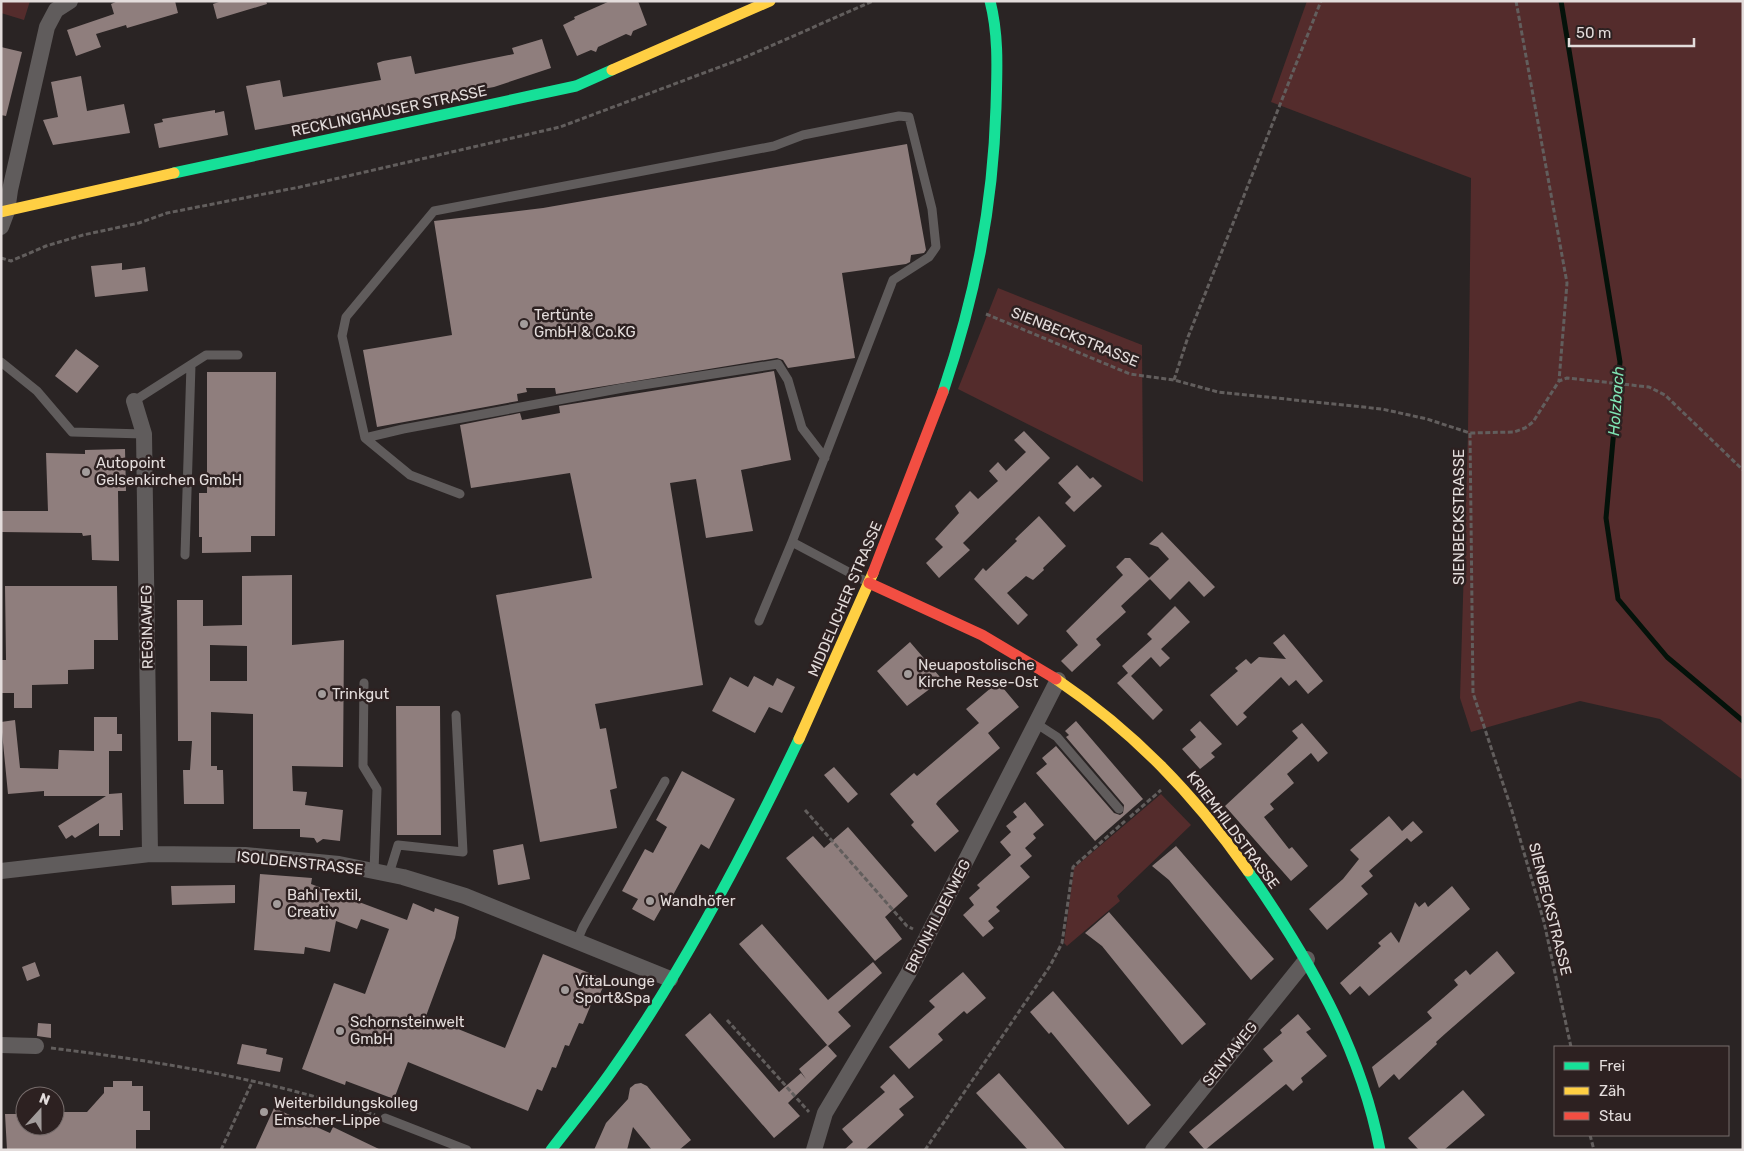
<svg xmlns="http://www.w3.org/2000/svg" width="1744" height="1151" font-family="Rubik,sans-serif">
	<rect width="100%" height="100%" fill="#2a2424"/>
	<!-- green -->
	<path fill="#542c2c" d="M 1,1 L 30,1 L 24,20 L 1,13 Z
		M 1307,1 L 1743,1 L 1743,780 L 1660,719 L 1580,701 L 1471,732 L 1460,698 L 1468,433 L 1471,178 L 1271,102 Z
		M 998,288 L 1142,345 L 1143,482 L 958,389 Z
		M 1161,794 L 1191,825 L 1117,896 L 1120,901 L 1067,946 L 1064,943 L 1074,868 Z"/>
	<g fill="none" stroke-linecap="round" stroke-linejoin="round">
		<!-- stream -->
		<path stroke="#04120a" stroke-width="5" d="M 1561,1 L 1620,362 L 1606,518 L 1618,599 L 1667,657 L 1743,721"/>
	</g>
	<!-- building -->
	<path fill="#8f7e7d" fill-rule="evenodd" d="M 118,1 L 175,1 L 178,13 L 127,28 L 126,25 L 96,34 L 101,47 L 76,56 L 67,30 L 114,14 L 111,4 Z
		M 222,1 L 266,1 L 267,4 L 217,19 L 213,4 Z
		M 610,1 L 638,1 L 647,25 L 633,31 L 631,36 L 626,34 L 598,47 L 596,52 L 591,50 L 577,56 L 563,25 L 575,19 L 574,17 Z
		M 542,39 L 551,68 L 494,87 L 255,130 L 246,86 L 280,80 L 283,97 L 381,80 L 377,63 L 383,61 L 411,56 L 415,74 L 514,54 L 512,48 Z
		M 1,47 L 22,52 L 6,116 L 1,115 Z
		M 81,76 L 87,111 L 124,104 L 130,133 L 53,145 L 43,120 L 58,117 L 51,82 Z
		M 215,110 L 215,113 L 224,111 L 228,135 L 159,148 L 154,124 L 163,122 L 162,119 Z
		M 907,144 L 926,250 L 924,253 L 911,255 L 910,262 L 906,264 L 842,273 L 855,358 L 788,368 L 783,360 L 777,358 L 556,394 L 555,388 L 526,388 L 527,392 L 517,394 L 518,401 L 377,427 L 363,350 L 452,335 L 434,221 L 543,208 Z
		M 122,263 L 122,270 L 145,267 L 148,291 L 95,297 L 91,266 Z
		M 76,349 L 99,366 L 77,393 L 55,376 Z
		M 774,371 L 791,460 L 741,470 L 753,531 L 706,538 L 696,479 L 670,483 L 703,685 L 595,704 L 600,729 L 606,728 L 617,788 L 610,790 L 617,828 L 540,842 L 496,595 L 592,578 L 570,473 L 471,488 L 460,425 L 520,413 L 522,420 L 560,413 L 559,406 Z
		M 207,372 L 276,372 L 275,536 L 251,536 L 251,552 L 202,553 L 202,537 L 199,537 L 199,493 L 207,493 Z
		M 1024,431 L 1050,458 L 963,543 L 970,550 L 939,578 L 926,563 L 943,547 L 935,539 L 959,513 L 955,506 L 970,491 L 978,499 L 998,481 L 989,471 L 998,462 L 1006,471 L 1026,452 L 1014,440 Z
		M 125,449 L 126,491 L 118,491 L 119,561 L 92,560 L 91,535 L 83,536 L 82,533 L 1,532 L 1,511 L 48,511 L 46,453 L 85,454 L 85,450 Z
		M 1077,465 L 1090,479 L 1093,477 L 1102,486 L 1074,512 L 1065,503 L 1071,497 L 1058,483 Z
		M 1039,516 L 1066,546 L 1043,568 L 1044,570 L 1033,580 L 1026,576 L 1007,593 L 1028,615 L 1018,625 L 974,579 L 983,568 L 986,571 L 1017,541 L 1015,539 Z
		M 1162,532 L 1215,587 L 1204,597 L 1189,581 L 1170,600 L 1149,578 L 1169,559 L 1158,547 L 1149,544 Z
		M 1125,558 L 1130,558 L 1150,579 L 1121,606 L 1126,612 L 1096,639 L 1101,645 L 1072,672 L 1061,661 L 1078,645 L 1066,631 L 1123,575 L 1116,567 Z
		M 292,575 L 292,645 L 344,640 L 343,767 L 292,766 L 293,791 L 307,792 L 305,805 L 343,810 L 340,841 L 323,839 L 317,843 L 314,838 L 300,837 L 300,829 L 253,829 L 253,714 L 211,712 L 211,766 L 217,766 L 217,770 L 223,770 L 224,804 L 184,804 L 183,770 L 190,770 L 192,741 L 178,741 L 177,600 L 203,600 L 203,626 L 242,625 L 242,576 ZM 210,645 L 247,646 L 247,681 L 210,681 Z
		M 5,586 L 117,586 L 118,640 L 94,640 L 94,669 L 68,670 L 68,684 L 32,685 L 32,708 L 14,708 L 14,693 L 1,693 L 1,660 L 6,660 Z
		M 1175,606 L 1190,622 L 1161,649 L 1170,658 L 1160,667 L 1151,657 L 1131,676 L 1163,710 L 1153,720 L 1117,683 L 1128,673 L 1122,666 L 1152,639 L 1147,634 Z
		M 1284,634 L 1323,681 L 1308,694 L 1296,680 L 1289,686 L 1281,677 L 1243,713 L 1247,717 L 1237,726 L 1210,695 L 1238,671 L 1235,668 L 1246,659 L 1251,664 L 1259,657 L 1286,659 L 1273,643 Z
		M 910,642 L 940,677 L 933,683 L 935,685 L 907,706 L 877,671 Z
		M 754,676 L 773,686 L 777,678 L 795,687 L 782,713 L 769,707 L 755,733 L 712,711 L 730,677 L 748,687 Z
		M 998,682 L 1019,707 L 988,733 L 1000,748 L 938,801 L 936,804 L 959,831 L 935,852 L 911,825 L 914,822 L 890,794 L 914,773 L 917,776 L 979,723 L 966,709 Z
		M 396,706 L 440,706 L 441,835 L 397,835 Z
		M 94,717 L 117,717 L 117,734 L 122,734 L 122,751 L 109,751 L 109,794 L 122,793 L 123,830 L 120,830 L 120,836 L 99,836 L 99,823 L 75,838 L 72,835 L 66,839 L 58,826 L 106,796 L 44,796 L 44,791 L 8,794 L 1,722 L 15,720 L 20,768 L 58,769 L 59,750 L 94,751 Z
		M 1076,721 L 1143,799 L 1095,841 L 1036,773 L 1047,764 L 1042,758 L 1056,746 L 1114,813 L 1120,815 L 1123,813 L 1124,805 L 1066,737 L 1069,735 L 1065,731 Z
		M 1200,721 L 1222,744 L 1211,753 L 1215,757 L 1200,769 L 1182,749 L 1196,737 L 1190,730 Z
		M 1302,723 L 1328,753 L 1318,762 L 1311,753 L 1287,774 L 1294,783 L 1270,804 L 1274,809 L 1264,817 L 1289,849 L 1292,847 L 1308,866 L 1291,881 L 1225,806 L 1298,738 L 1292,731 Z
		M 834,767 L 858,794 L 848,803 L 824,775 Z
		M 682,771 L 735,799 L 709,849 L 701,844 L 673,895 L 670,893 L 654,921 L 632,909 L 638,899 L 622,891 L 645,849 L 653,853 L 667,827 L 656,820 Z
		M 1025,802 L 1044,825 L 1033,834 L 1036,838 L 1025,848 L 1032,856 L 1020,866 L 1030,877 L 996,907 L 1000,911 L 988,921 L 994,928 L 983,937 L 963,915 L 974,905 L 969,898 L 980,888 L 977,885 L 1011,855 L 1000,842 L 1011,832 L 1006,826 L 1017,817 L 1013,812 Z
		M 1389,816 L 1402,831 L 1413,821 L 1423,832 L 1411,842 L 1407,838 L 1369,871 L 1373,876 L 1361,886 L 1368,894 L 1327,930 L 1309,909 L 1343,879 L 1359,859 L 1350,850 Z
		M 848,827 L 908,896 L 885,917 L 902,939 L 875,961 L 786,858 L 813,836 L 824,848 Z
		M 523,844 L 530,879 L 498,885 L 493,850 Z
		M 1176,846 L 1274,959 L 1251,980 L 1169,880 L 1152,866 Z
		M 260,874 L 312,878 L 311,884 L 407,920 L 413,903 L 434,912 L 435,908 L 459,917 L 455,938 L 426,1016 L 505,1048 L 543,954 L 606,980 L 596,1003 L 592,1002 L 583,1024 L 579,1023 L 569,1046 L 565,1045 L 556,1068 L 552,1067 L 542,1091 L 537,1089 L 528,1111 L 408,1062 L 394,1099 L 346,1081 L 345,1085 L 302,1069 L 334,983 L 365,994 L 389,929 L 361,919 L 357,929 L 336,921 L 330,952 L 305,947 L 304,954 L 254,950 Z
		M 235,885 L 235,903 L 172,905 L 171,886 Z
		M 1452,886 L 1470,909 L 1369,996 L 1360,986 L 1350,995 L 1340,983 L 1381,946 L 1378,943 L 1391,932 L 1399,943 L 1415,902 L 1419,907 L 1425,902 L 1428,907 Z
		M 1109,912 L 1206,1024 L 1182,1045 L 1102,946 L 1085,933 Z
		M 762,924 L 828,1000 L 873,962 L 882,973 L 838,1012 L 851,1026 L 828,1046 L 739,944 Z
		M 1497,951 L 1515,973 L 1446,1033 L 1436,1042 L 1437,1044 L 1399,1080 L 1394,1074 L 1379,1088 L 1372,1067 L 1432,1018 L 1427,1012 L 1458,985 L 1454,980 L 1466,970 L 1470,975 Z
		M 35,962 L 40,976 L 27,981 L 22,967 Z
		M 963,972 L 986,998 L 967,1014 L 964,1011 L 938,1034 L 943,1040 L 909,1069 L 889,1047 L 935,1007 L 929,1001 Z
		M 1053,991 L 1151,1105 L 1128,1125 L 1051,1032 L 1049,1034 L 1030,1012 Z
		M 710,1013 L 779,1092 L 801,1073 L 806,1079 L 799,1069 L 827,1045 L 837,1056 L 788,1103 L 800,1116 L 774,1138 L 685,1035 Z
		M 1298,1014 L 1311,1029 L 1306,1032 L 1327,1056 L 1301,1078 L 1303,1082 L 1293,1091 L 1286,1084 L 1205,1150 L 1189,1132 L 1273,1061 L 1263,1049 L 1282,1033 L 1280,1030 Z
		M 38,1023 L 51,1024 L 51,1038 L 37,1036 Z
		M 242,1044 L 267,1049 L 266,1054 L 283,1058 L 280,1072 L 237,1064 Z
		M 999,1073 L 1034,1113 L 1066,1150 L 1028,1150 L 976,1093 Z
		M 894,1074 L 914,1097 L 899,1109 L 904,1115 L 865,1150 L 844,1150 L 853,1142 L 842,1129 L 885,1092 L 880,1087 Z
		M 113,1081 L 132,1081 L 132,1086 L 143,1086 L 143,1111 L 150,1111 L 150,1130 L 136,1130 L 136,1150 L 7,1150 L 5,1114 L 25,1114 L 25,1126 L 55,1126 L 55,1112 L 87,1112 L 104,1093 L 104,1087 L 113,1087 Z
		M 641,1083 L 647,1086 L 691,1140 L 679,1150 L 652,1150 L 633,1127 L 627,1150 L 594,1150 L 606,1123 L 628,1099 L 630,1088 L 635,1084 Z
		M 1463,1090 L 1485,1115 L 1444,1150 L 1419,1150 L 1408,1138 Z
		M 274,1108 L 330,1133 L 333,1127 L 381,1150 L 255,1150 Z"/>
	<g fill="none" stroke-linecap="round" stroke-linejoin="round">
		<!-- path -->
		<path stroke="#625e5d" stroke-width="3" stroke-dasharray="5 2.5" stroke-linecap="butt" d="M 1516,1 L 1567,283 L 1559,381
			M 1,258 L 11,261 L 46,246 L 83,235 L 139,223 L 167,213 L 300,187 L 560,127 L 741,59 L 873,1
			M 986,314 L 1130,374 L 1174,380 L 1218,392 L 1382,409 L 1427,419 L 1470,433 L 1514,432 L 1525,428 L 1533,422 L 1559,381 L 1567,378 L 1649,387 L 1665,395 L 1743,470
			M 1174,380 L 1188,337 L 1321,1
			M 1470,433 L 1473,693 L 1512,811 L 1544,922 L 1571,1047
			M 805,810 L 907,926 L 913,929
			M 1130,817 L 1161,790
			M 727,1020 L 809,1112
			M 51,1048 C 163,1062 268,1079 375,1115
			M 1590,1135 L 1594,1150
			M 221,1150 L 253,1080
			M 925,1150 L 1050,966 L 1062,943 L 1073,867 L 1125,821"/>
		<!-- lane -->
		<path stroke="#605c5c" stroke-width="9" d="M 1,362 L 37,391 L 72,432 L 144,434
			M 134,401 L 206,355 L 238,355
			M 365,438 L 403,429 L 623,388 L 778,364 L 788,380 L 802,428 L 825,458
			M 460,494 L 410,475 L 365,438 L 342,336 L 346,317 L 434,211 L 774,146 L 803,135 L 899,116 L 909,117 L 932,209 L 936,247 L 929,257 L 893,280 L 792,542 L 869,583
			M 185,555 L 191,365
			M 759,621 L 792,542
			M 364,683 L 363,766 L 377,789 L 374,871
			M 1037,724 L 1057,737 L 1119,809
			M 389,874 L 398,845 L 463,852 L 456,715
			M 577,941 L 583,927 L 665,781
			M 385,1118 L 467,1150"/>
		<!-- street -->
		<path stroke="#605c5c" stroke-width="16" d="M 1,227 L 7,211 L 10,190 L 47,27 L 56,10 L 70,1
			M 134,401 L 144,434 L 150,854
			M 1,871 L 150,854 L 245,855 L 339,864 L 403,877 L 465,896 L 670,979
			M 1,1045 L 36,1046
			M 814,1150 L 825,1113 L 908,974 L 1058,680
			M 1153,1150 L 1307,959"/>
		<!-- fast -->
		<path stroke="#16e098" stroke-width="11" d="M 174,173 L 576,86 L 612,70
			M 943,392 C 975,297 993,207 996,107 C 997,71 999,36 990,1
			M 1248,871 C 1308,957 1360,1046 1380,1150
			M 551,1150 C 571,1124 592,1099 611,1072 C 683,971 746,850 799,739"/>
		<!-- slow -->
		<path stroke="#ffcf43" stroke-width="11" d="M 612,70 L 770,1
			M 1,212 L 174,173
			M 1056,679 C 1134,732 1193,793 1248,871
			M 799,739 L 873,573"/>
		<!-- jam -->
		<path stroke="#f24e42" stroke-width="11" d="M 873,573 L 943,392
			M 869,583 L 982,635 L 1056,679"/>
	</g>
	<!-- markers -->
	<g fill="#a29c9b" stroke="#2d2121" stroke-width="2">
		<circle cx="524" cy="324" r="5"/>
		<circle cx="86" cy="472" r="5"/>
		<circle cx="908" cy="674" r="5"/>
		<circle cx="322" cy="694" r="5"/>
		<circle cx="650" cy="901" r="5"/>
		<circle cx="277" cy="904" r="5"/>
		<circle cx="565" cy="990" r="5"/>
		<circle cx="340" cy="1031" r="5"/>
		<circle cx="264" cy="1112" r="5"/>
	</g>
	<g text-anchor="middle" dominant-baseline="central" stroke-width="5" stroke-linejoin="round" paint-order="stroke">
		<!-- street labels -->
		<g font-size="15" fill="#e3dcdb" stroke="#2d2121">
			<text transform="translate(389 111) rotate(-12)">RECKLINGHAUSER STRASSE</text>
			<text transform="translate(1075 337) rotate(22)">SIENBECKSTRASSE</text>
			<text transform="translate(1459 517) rotate(-90)">SIENBECKSTRASSE</text>
			<text transform="translate(845 599) rotate(-67)">MIDDELICHER STRASSE</text>
			<text transform="translate(147 627) rotate(-91)">REGINAWEG</text>
			<text transform="translate(1233 830) rotate(53)">KRIEMHILDSTRASSE</text>
			<text transform="translate(300 863) rotate(6)">ISOLDENSTRASSE</text>
			<text transform="translate(1550 909) rotate(76)">SIENBECKSTRASSE</text>
			<text transform="translate(938 916) rotate(-63)">BRUNHILDENWEG</text>
			<text transform="translate(1230 1054) rotate(-51)">SENTAWEG</text>
		</g>
		<!-- poi labels -->
		<g font-size="15" fill="#e3dcdb" stroke="#2d2121" text-anchor="start">
			<text x="534" y="315">Tertünte<tspan x="534" dy="17">GmbH &amp; Co.KG</tspan></text>
			<text x="96" y="463">Autopoint<tspan x="96" dy="17">Gelsenkirchen GmbH</tspan></text>
			<text x="918" y="665">Neuapostolische<tspan x="918" dy="17">Kirche Resse-Ost</tspan></text>
			<text x="332" y="694">Trinkgut</text>
			<text x="287" y="895">Bahl Textil,<tspan x="287" dy="17">Creativ</tspan></text>
			<text x="660" y="901">Wandhöfer</text>
			<text x="575" y="981">VitaLounge<tspan x="575" dy="17">Sport&amp;Spa</tspan></text>
			<text x="350" y="1022">Schornsteinwelt<tspan x="350" dy="17">GmbH</tspan></text>
			<text x="274" y="1103">Weiterbildungskolleg<tspan x="274" dy="17">Emscher-Lippe</tspan></text>
		</g>
		<!-- water labels -->
		<g font-size="16" font-style="italic" fill="#7fe4b4" stroke="#2d2121">
			<text transform="translate(1616 401) rotate(-86)">Holzbach</text>
		</g>
	</g>
	<!-- border -->
	<rect width="1744" height="1151" fill="none" stroke="#e3dcdb" stroke-width="5"/>
	<!-- legend -->
	<rect x="1554" y="1046" width="175" height="90" fill="#2d2121" stroke="#766c6b"/>
	<rect x="1564" y="1062" width="25" height="8" fill="#16e098" stroke="#766c6b"/>
	<text x="1599" y="1071" font-size="15" fill="#e3dcdb">Frei</text>
	<rect x="1564" y="1087" width="25" height="8" fill="#ffcf43" stroke="#766c6b"/>
	<text x="1599" y="1096" font-size="15" fill="#e3dcdb">Zäh</text>
	<rect x="1564" y="1112" width="25" height="8" fill="#f24e42" stroke="#766c6b"/>
	<text x="1599" y="1121" font-size="15" fill="#e3dcdb">Stau</text>
	<!-- north arrow -->
	<g transform="translate(40 1111) rotate(21)"><circle r="24" fill="#2d2121" stroke="#766c6b"/>
	<path d="M0-4L9 19L0 12L-9 19Z" fill="#a29c9b"/>
	<text y="-8" font-size="14" font-weight="bold" text-anchor="middle" fill="#e3dcdb">N</text>
	</g>
	<!-- scale -->
	<path d="M1569 38v8h125v-8" fill="none" stroke="#e3dcdb" stroke-width="2.5"/>
	<text x="1576" y="38" font-size="15" fill="#e3dcdb" stroke="#2d2121" stroke-width="4" paint-order="stroke">50 m</text>
</svg>
